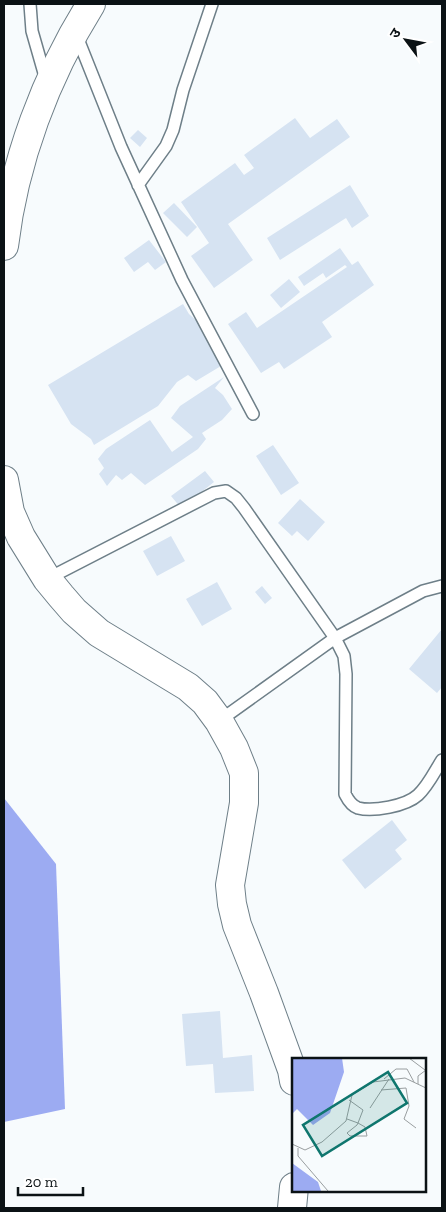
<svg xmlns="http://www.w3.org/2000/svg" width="446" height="1212" font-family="'Zilla Slab','Noto Sans Devanagari',serif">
	<rect width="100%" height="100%" fill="#f7fbfd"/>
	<!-- water -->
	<path fill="#9cabf2" d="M 4,798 L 56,864 L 65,1109 L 4,1122 Z"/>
	<!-- building -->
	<path fill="#d6e3f2" d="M 295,118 L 310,138 L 337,119 L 350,137 L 228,224 L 253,260 L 214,288 L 191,256 L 209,243 L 181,202 L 235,163 L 244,175 L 254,168 L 244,155 Z
		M 138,130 L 147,138 L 140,147 L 130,138 Z
		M 350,185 L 369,216 L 352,228 L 346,218 L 280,260 L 267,238 Z
		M 174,203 L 197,227 L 187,237 L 163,213 Z
		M 149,240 L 166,262 L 155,270 L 148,262 L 134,272 L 124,258 Z
		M 340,248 L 352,265 L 358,261 L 374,285 L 322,322 L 332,337 L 284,369 L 279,362 L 261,373 L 228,324 L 246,312 L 257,328 L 347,267 L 345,265 L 326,278 L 323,273 L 304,286 L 298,277 Z
		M 289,279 L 300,292 L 281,308 L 270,295 Z
		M 183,304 L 189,314 L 198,322 L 221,366 L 196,381 L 188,375 L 177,382 L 158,406 L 94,445 L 91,439 L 71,424 L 48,385 Z
		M 224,377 L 215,388 L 223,395 L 232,409 L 222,420 L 202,433 L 206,439 L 198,449 L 145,485 L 131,473 L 122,480 L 116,475 L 107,486 L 99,474 L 104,468 L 98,459 L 106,449 L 150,420 L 172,452 L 193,437 L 171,418 L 180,406 Z
		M 273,445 L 299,483 L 281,495 L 256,456 Z
		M 205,471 L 214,482 L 181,508 L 171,496 Z
		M 300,499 L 325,522 L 308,541 L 297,531 L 292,536 L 278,523 Z
		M 171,536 L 185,561 L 157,576 L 143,551 Z
		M 217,582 L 232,609 L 202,626 L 186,599 Z
		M 262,586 L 272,598 L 265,604 L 255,592 Z
		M 442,629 L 442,687 L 437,693 L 409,669 Z
		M 392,820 L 407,840 L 395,850 L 402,859 L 365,889 L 342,860 Z
		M 220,1011 L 223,1058 L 252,1055 L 254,1091 L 215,1093 L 213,1064 L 186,1066 L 182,1014 Z"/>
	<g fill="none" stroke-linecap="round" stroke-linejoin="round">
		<defs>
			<path id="lane" d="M 30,4 L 32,31 L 46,80
				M 76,34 L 121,147 L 182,280 L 253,414
				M 138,185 L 166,146 L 173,130 L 183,90 L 212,4
				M 47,579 L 214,493 L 226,491 L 236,498 L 244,508 L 335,638 L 344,656 L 346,674 L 345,794 C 348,800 352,806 358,808 C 373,812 406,806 418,795 C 428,786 435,771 442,760
				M 219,721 L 335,638 L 423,591 L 442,586"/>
			<path id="secondary" d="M 4,246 C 14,161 46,76 91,4
				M 4,480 L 10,512 L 21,537 L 47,579 L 61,596 L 74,611 L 99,633 L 188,687 L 205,702 L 219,721 L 234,748 L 244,773 L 244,803 L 230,885 L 232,904 L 237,925 L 264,993 L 292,1070 L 294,1081
				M 292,1208 L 294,1187"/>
		</defs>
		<!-- lane casing -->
		<use href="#lane" stroke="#6e7f88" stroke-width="14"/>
		<!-- secondary casing -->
		<use href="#secondary" stroke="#6e7f88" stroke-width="30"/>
		<!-- lane -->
		<use href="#lane" stroke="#fff" stroke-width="11"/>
		<!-- secondary -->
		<use href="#secondary" stroke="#fff" stroke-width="28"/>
	</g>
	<!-- overview -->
	<g transform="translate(292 1058)">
		<rect width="134" height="134" fill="#f7fbfd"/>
		<path d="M 0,0 L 50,0 L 52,14 L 38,55 L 21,67 L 5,51 L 0,56 ZM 0,105 L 26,124 L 29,133 L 0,133 Z" fill="#9cabf2"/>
		<path fill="none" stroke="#999ea0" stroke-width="1" d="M 117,0 L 133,12M 92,21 L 104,11 L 115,11 L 122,24M 126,26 L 126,18 L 134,12M 89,32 L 114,30 L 117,48 L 112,61 L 124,70M 78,50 L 97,21M 55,61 L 66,65 L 73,69 L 75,78 L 58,78 L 55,75 L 65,67 L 66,65 L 71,52 L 57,42M 0,86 L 13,92 L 30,84 L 54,63 L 60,37 L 81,24 L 113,20 L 134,30M 6,90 L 6,98 L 36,133"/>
		<path fill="#0f766e" fill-opacity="0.15" stroke="#0f766e" stroke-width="2.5" d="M 96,14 L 115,45 L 30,98 L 11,67 Z"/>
		<rect width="134" height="134" fill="none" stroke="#0b1215" stroke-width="2.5"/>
	</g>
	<!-- border -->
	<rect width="446" height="1212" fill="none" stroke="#0b1215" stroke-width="10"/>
	<!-- north arrow -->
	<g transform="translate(406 40) rotate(302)" stroke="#ffffff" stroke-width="4" paint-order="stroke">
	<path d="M0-4L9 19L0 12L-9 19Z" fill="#0b1215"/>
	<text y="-8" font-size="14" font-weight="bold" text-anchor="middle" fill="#0b1215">उ</text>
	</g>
	<!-- scale -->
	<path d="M18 1187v8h65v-8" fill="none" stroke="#0b1215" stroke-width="2.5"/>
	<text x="25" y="1187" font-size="15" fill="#0b1215" stroke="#ffffff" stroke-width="4" paint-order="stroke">20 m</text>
</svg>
